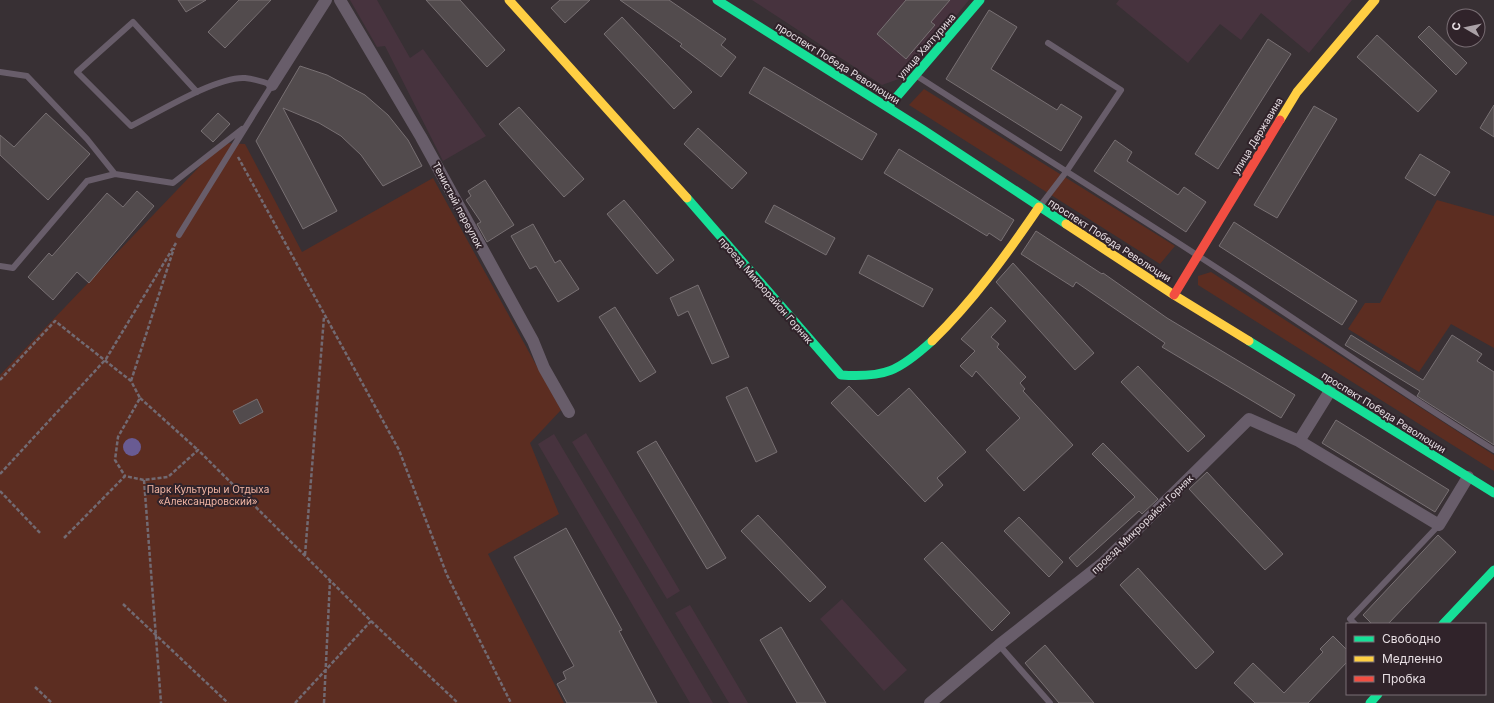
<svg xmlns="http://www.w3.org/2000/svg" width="1494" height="703" font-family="Inter,sans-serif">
	<rect width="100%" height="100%" fill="#383034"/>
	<!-- built -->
	<path fill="#47333e" d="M 350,0 L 377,0 L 410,58 L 423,49 L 486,136 L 443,161 L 385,46 L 377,47 Z
		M 752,0 L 969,0 L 907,76 L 882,85 Z
		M 1119,0 L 1352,0 L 1309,53 L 1261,13 L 1241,40 L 1220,24 L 1188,63 L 1116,4 Z
		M 586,433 L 680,591 L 667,599 L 572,442 Z
		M 554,434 L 713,703 L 690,703 L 538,444 Z
		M 842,599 L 907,670 L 884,691 L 820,619 Z
		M 690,605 L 748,703 L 729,703 L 675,613 Z"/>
	<!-- green -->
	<path fill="#5c2d21" d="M 924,89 L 1175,246 L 1160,264 L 909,105 Z
		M 222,143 L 245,144 L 302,252 L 433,178 L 561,410 L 530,443 L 559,514 L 488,554 L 564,703 L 0,703 L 0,375 Z
		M 1437,200 L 1494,216 L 1494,348 L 1451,324 L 1419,372 L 1348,329 L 1365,303 L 1380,303 Z
		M 1211,272 L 1494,455 L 1494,471 L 1198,285 L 1198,276 Z"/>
	<!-- water -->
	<path fill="#695b93" d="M123 447a9 9 0 1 1 18 0a9 9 0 1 1-18 0Z"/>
	<!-- building -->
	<path fill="#524b4d" stroke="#787073" d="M 178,0 L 206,0 L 186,12 Z
		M 239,0 L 271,0 L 225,48 L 208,32 Z
		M 426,0 L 460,0 L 505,50 L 487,67 Z
		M 560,0 L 590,0 L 565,23 L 551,8 Z
		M 620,0 L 669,0 L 726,39 L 721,45 L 736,57 L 721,77 L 680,46 L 682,44 Z
		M 906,0 L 950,0 L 931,22 L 935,25 L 906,59 L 877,34 Z
		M 989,10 L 1017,27 L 991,69 L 1057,110 L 1061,104 L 1082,117 L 1061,151 L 946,79 Z
		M 622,17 L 692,92 L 674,109 L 604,34 Z
		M 1429,26 L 1467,63 L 1456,75 L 1418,37 Z
		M 1377,35 L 1437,91 L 1418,112 L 1357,57 Z
		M 1268,39 L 1291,54 L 1218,169 L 1195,154 Z
		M 300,66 L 327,75 L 365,95 L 388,115 L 408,140 L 422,166 L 383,186 L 361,155 L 341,136 L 319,123 L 283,108 L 337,211 L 303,229 L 256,141 Z
		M 764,67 L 877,134 L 862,160 L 749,93 Z
		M 1494,105 L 1494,137 L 1480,128 Z
		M 1314,106 L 1337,119 L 1277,218 L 1254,205 Z
		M 519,107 L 584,179 L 564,197 L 499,124 Z
		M 46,113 L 90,154 L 48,200 L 0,155 L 0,135 L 14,147 Z
		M 218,113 L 230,124 L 213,142 L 201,131 Z
		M 698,128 L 747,173 L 732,189 L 684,144 Z
		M 1115,140 L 1132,152 L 1127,161 L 1178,195 L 1184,187 L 1206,202 L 1186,232 L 1094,171 Z
		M 899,149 L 1014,220 L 1001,241 L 989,233 L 987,236 L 884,173 Z
		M 1420,154 L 1450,172 L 1435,196 L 1405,178 Z
		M 485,180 L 514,225 L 487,242 L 477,224 L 481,222 L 466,200 L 471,196 L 468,191 Z
		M 137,191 L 154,206 L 89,283 L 77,272 L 53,300 L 28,277 L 49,253 L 52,256 L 107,193 L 123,207 Z
		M 624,200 L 674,260 L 657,274 L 607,214 Z
		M 774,205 L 835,238 L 826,255 L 765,222 Z
		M 1234,222 L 1357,301 L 1342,325 L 1219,246 Z
		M 533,224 L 555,263 L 560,260 L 579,289 L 558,302 L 536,266 L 530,269 L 511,236 Z
		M 1036,231 L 1102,274 L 1103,273 L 1167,318 L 1295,395 L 1281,418 L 1162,347 L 1165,343 L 1076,282 L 1073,287 L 1021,254 Z
		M 868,255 L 933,289 L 923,307 L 859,273 Z
		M 1013,263 L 1094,353 L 1075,370 L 996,282 Z
		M 698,285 L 729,357 L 712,364 L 688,311 L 678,316 L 670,298 Z
		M 615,307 L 656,372 L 640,382 L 599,317 Z
		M 991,307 L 1006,321 L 991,337 L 999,344 L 997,347 L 1026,377 L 1020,383 L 1025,389 L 1023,391 L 1073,445 L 1024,491 L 986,450 L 1020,418 L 976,371 L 972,377 L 960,366 L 975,351 L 961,339 Z
		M 1351,335 L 1423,380 L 1452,335 L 1482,354 L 1477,361 L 1494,372 L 1494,445 L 1417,396 L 1420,391 L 1345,345 Z
		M 1138,366 L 1205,436 L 1188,452 L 1121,382 Z
		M 849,386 L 878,416 L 909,388 L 966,452 L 937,478 L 943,485 L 925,502 L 831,403 Z
		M 747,387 L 777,452 L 756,462 L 726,397 Z
		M 257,399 L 263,412 L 240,424 L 233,411 Z
		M 1336,420 L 1449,490 L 1435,512 L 1322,443 Z
		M 656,441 L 726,558 L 707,569 L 637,452 Z
		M 1103,443 L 1158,499 L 1142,514 L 1139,511 L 1077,567 L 1069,558 L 1135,497 L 1092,454 Z
		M 1207,472 L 1283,554 L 1265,570 L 1189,489 Z
		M 758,515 L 826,587 L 810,602 L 741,531 Z
		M 1019,517 L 1063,562 L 1049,577 L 1004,531 Z
		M 566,528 L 622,630 L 619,631 L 657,703 L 567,703 L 557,684 L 566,679 L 563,672 L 574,666 L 514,557 Z
		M 1438,535 L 1456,552 L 1388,624 L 1372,624 L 1363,615 Z
		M 942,542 L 1010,613 L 992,631 L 924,559 Z
		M 1138,568 L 1214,652 L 1196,669 L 1120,585 Z
		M 781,627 L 826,703 L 797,703 L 760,640 Z
		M 1333,636 L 1347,650 L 1347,662 L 1308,703 L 1255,703 L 1234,683 L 1253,663 L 1284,693 L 1323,652 L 1320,649 Z
		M 1045,645 L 1094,703 L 1059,703 L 1025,663 Z"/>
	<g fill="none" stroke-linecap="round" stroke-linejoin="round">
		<!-- path -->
		<path stroke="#726a72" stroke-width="2.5" stroke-dasharray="4 2" stroke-linecap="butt" d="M 238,157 L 399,450 L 447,575 L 511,703
			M 0,380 L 55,321 L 131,381 L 140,398 L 118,437 L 115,460 L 125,476
			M 131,381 L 174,248
			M 140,398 L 198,450
			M 0,474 L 106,359 L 176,243
			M 144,480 L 161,703
			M 0,491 L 41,534
			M 64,538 L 125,476 L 144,480 L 168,477 L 198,450 L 371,621 L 458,703
			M 305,555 L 324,317
			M 123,604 L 228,703
			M 35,687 L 52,703
			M 295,703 L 371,621
			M 324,703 L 330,581"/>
		<!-- lane -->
		<path stroke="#685d6a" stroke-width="6" d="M 0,72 L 27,76 L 87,139 L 115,174
			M 917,76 C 1024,145 1133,213 1240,283 C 1325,339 1408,397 1494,450
			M 1040,206 L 1066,172 L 1121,90 L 1048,43
			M 179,235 C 210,185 241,134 272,85 C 264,82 254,79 245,78 C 217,76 157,113 131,126 L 77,72 L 133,22 L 197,92
			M 0,266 L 13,268 L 87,181 L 115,174 L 173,183 L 242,129
			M 1355,624 L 1350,619 L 1439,525
			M 999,645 L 1050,703"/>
		<!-- street -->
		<path stroke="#685d6a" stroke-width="12" d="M 340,0 L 421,137 L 533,341 L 544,368 L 569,412
			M 272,85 L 326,0
			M 1299,441 L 1330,391
			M 930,703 L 999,645 L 1103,563 L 1249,419 L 1299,441 L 1439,525 L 1468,477"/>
		<!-- fast -->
		<path stroke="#16e098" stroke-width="9" d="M 717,0 L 922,129 L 1066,224
			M 888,107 L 980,0
			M 687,198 L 841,375 C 885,378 899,371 932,341
			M 1249,341 L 1494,493
			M 1443,624 L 1494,570
			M 1370,703 L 1378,694"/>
		<!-- slow -->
		<path stroke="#ffcf43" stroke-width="9" d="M 509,0 L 687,198
			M 1280,120 L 1297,92 L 1375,0
			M 1066,224 L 1174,295 L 1249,341
			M 932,341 C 973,301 1007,254 1039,207"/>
		<!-- jam -->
		<path stroke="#f24e42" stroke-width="9" d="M 1174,295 L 1280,120"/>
	</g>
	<g text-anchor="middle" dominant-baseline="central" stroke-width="4" stroke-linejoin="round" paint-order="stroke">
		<!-- street labels -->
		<g font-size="10" fill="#e7dee3" stroke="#30232a">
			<text transform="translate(926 46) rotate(-49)">улица Халтурина</text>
			<text transform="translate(838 63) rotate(32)">проспект Победа Революции</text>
			<text transform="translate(1257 136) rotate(-59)">улица Державина</text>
			<text transform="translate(458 205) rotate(62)">Тенистый переулок</text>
			<text transform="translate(1110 240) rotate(33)">проспект Победа Революции</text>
			<text transform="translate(766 290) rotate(49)">проезд Микрорайон Горняк</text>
			<text transform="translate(1384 412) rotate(32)">проспект Победа Революции</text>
			<text transform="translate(1142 524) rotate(-44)">проезд Микрорайон Горняк</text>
		</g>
		<!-- park labels -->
		<g font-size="10" fill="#f2b6a4" stroke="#30232a">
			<text x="208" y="489">Парк Культуры и Отдыха<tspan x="208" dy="12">«Александровский»</tspan></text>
		</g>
	</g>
	<!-- legend -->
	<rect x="1346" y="623" width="140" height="72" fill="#30232a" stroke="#796e74"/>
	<rect x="1354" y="636" width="20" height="6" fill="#16e098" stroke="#796e74"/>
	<text x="1382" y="643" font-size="12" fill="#e7dee3">Свободно</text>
	<rect x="1354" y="656" width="20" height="6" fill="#ffcf43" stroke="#796e74"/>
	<text x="1382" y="663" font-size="12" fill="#e7dee3">Медленно</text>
	<rect x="1354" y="676" width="20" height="6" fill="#f24e42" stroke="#796e74"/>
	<text x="1382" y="683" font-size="12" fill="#e7dee3">Пробка</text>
	<!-- north arrow -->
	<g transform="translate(1466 28) rotate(279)"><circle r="19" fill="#30232a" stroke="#796e74"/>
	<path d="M0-3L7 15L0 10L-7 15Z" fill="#aaa1a6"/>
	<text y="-6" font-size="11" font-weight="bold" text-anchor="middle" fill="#e7dee3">С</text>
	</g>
</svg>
